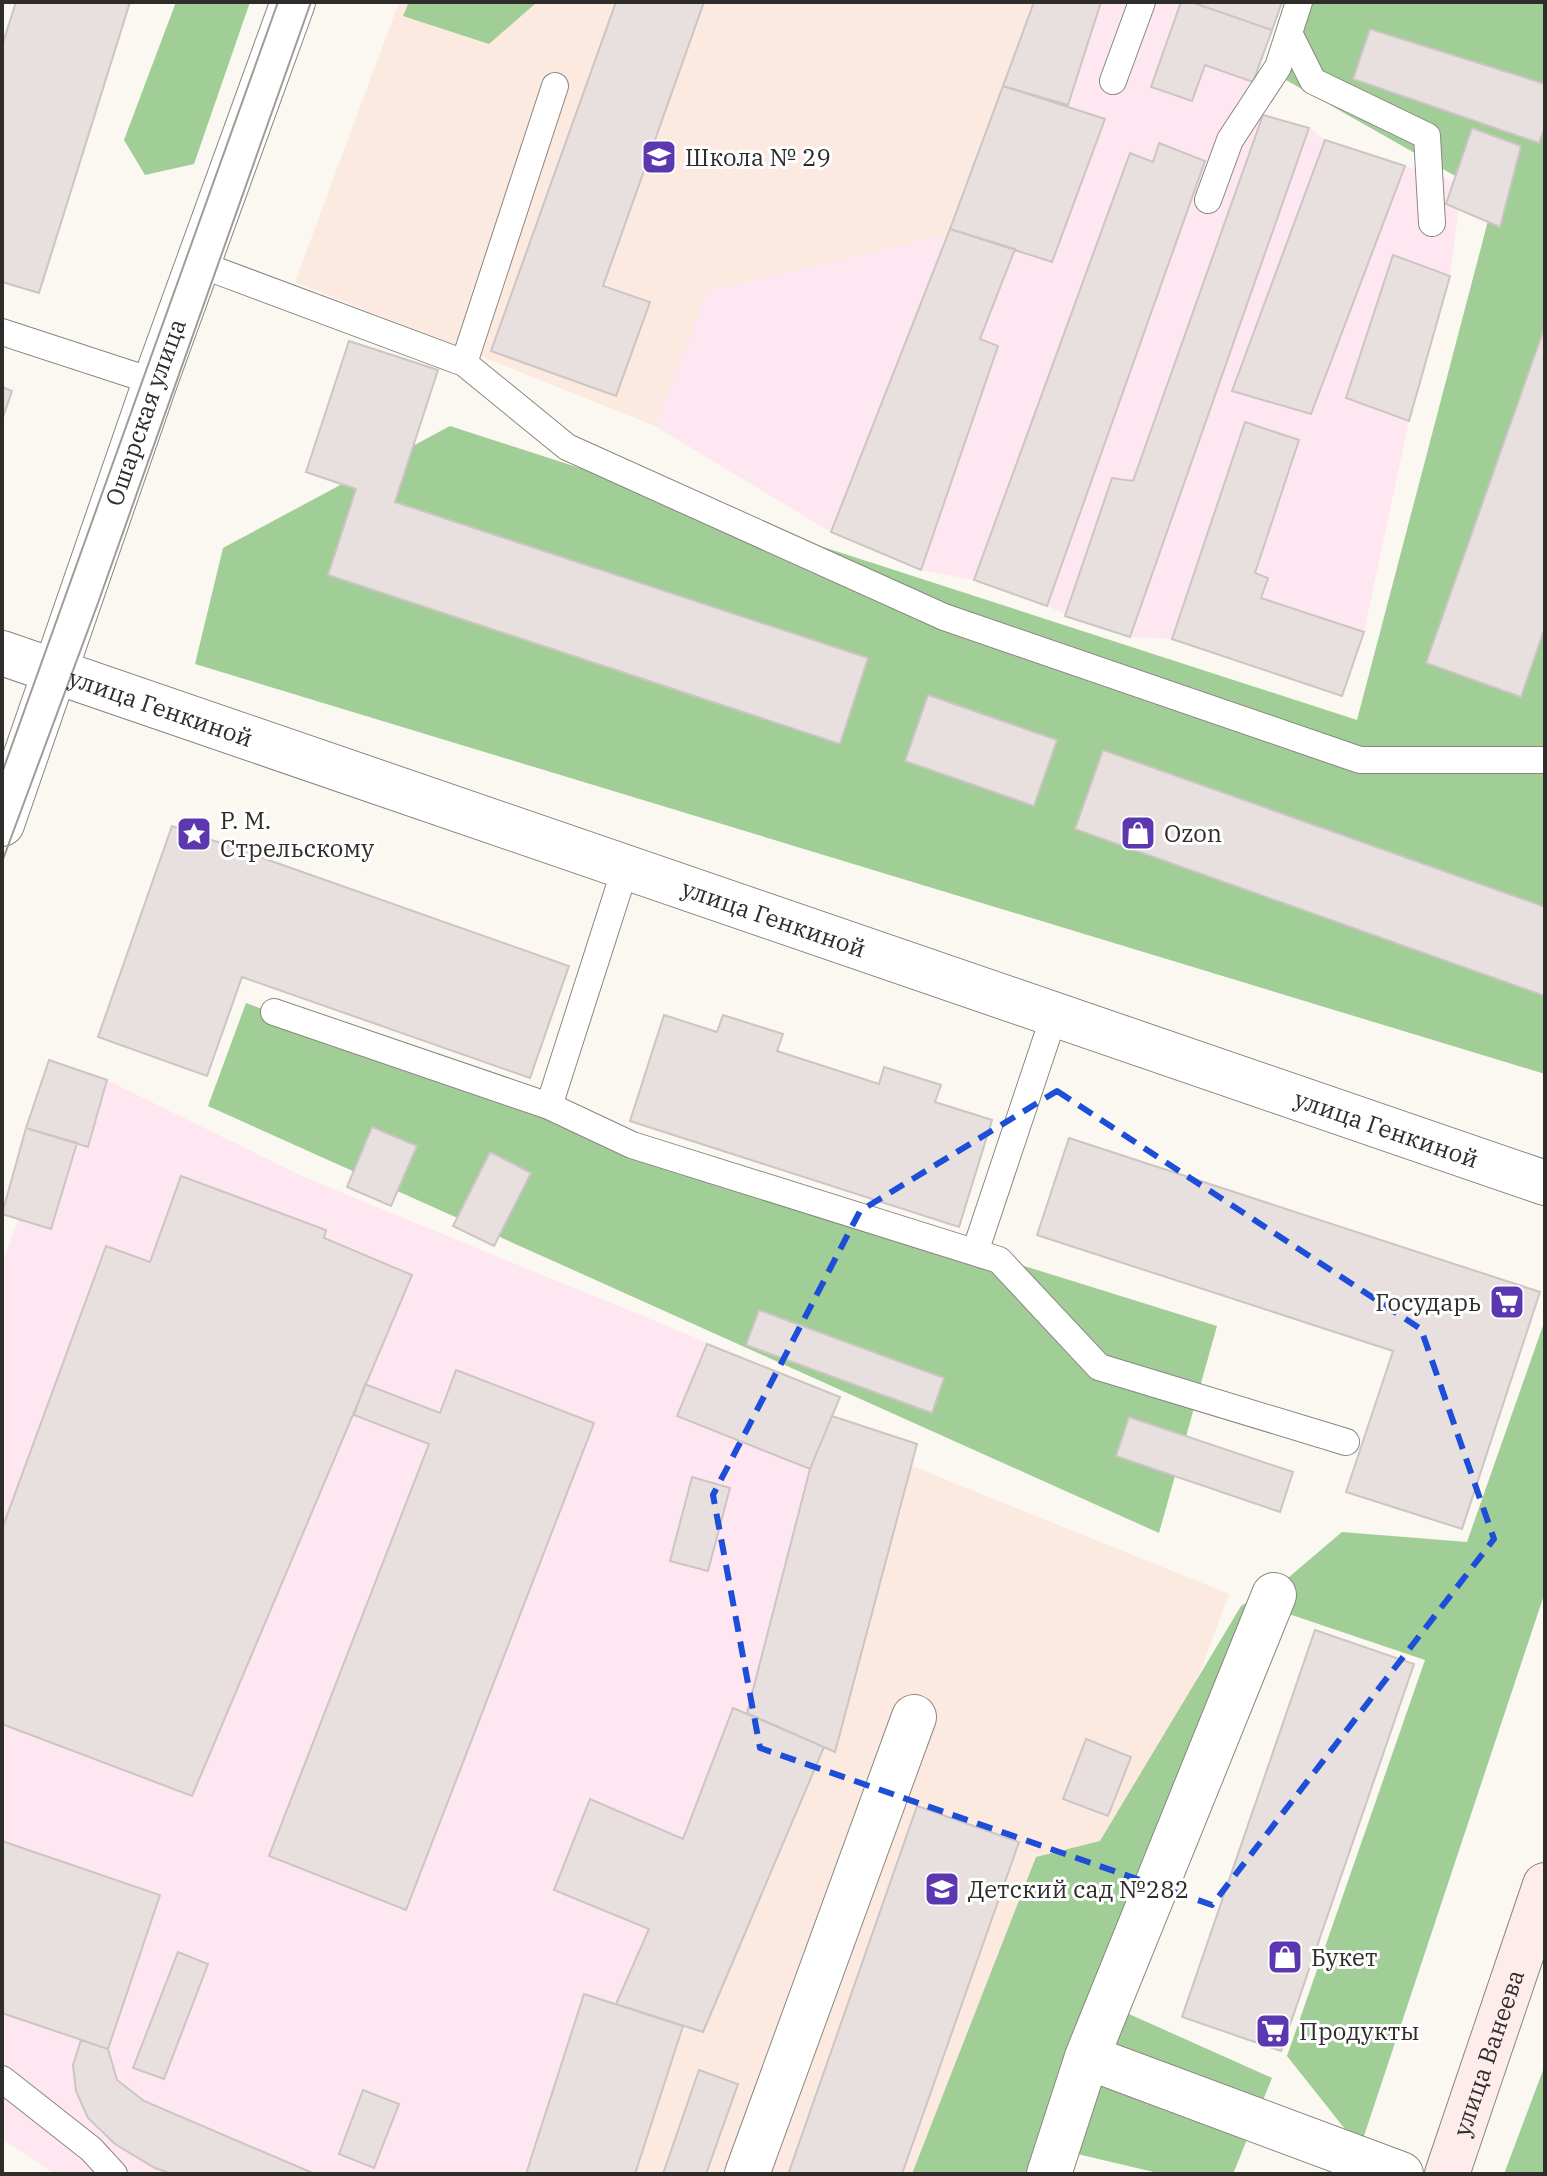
<svg xmlns="http://www.w3.org/2000/svg" width="1547" height="2176" font-family="'IBM Plex Serif',serif">
	<rect width="100%" height="100%" fill="#faf8f1"/>
	<!-- industrial -->
	<path fill="#ffe7f2" d="M 1034,2 L 1191,2 L 1272,30 L 1253,82 L 1263,115 L 1309,128 L 1325,140 L 1462,184 L 1450,276 L 1409,421 L 1364,632 L 1342,696 L 1172,639 L 1130,637 L 974,580 L 921,570 L 831,532 L 655,426 L 706,291 L 949,234 Z
		M 49,1060 L 107,1080 L 306,1178 L 840,1397 L 832,1417 L 910,1465 L 835,1752 L 823,1747 L 703,2032 L 683,2027 L 635,2174 L 55,2174 L 2,2139 L 2,1266 L 18,1219 L 2,1214 L 2,1209 Z"/>
	<!-- education -->
	<path fill="#fceae0" d="M 399,2 L 1034,2 L 949,234 L 707,291 L 655,426 L 295,282 Z
		M 910,1465 L 1229,1594 L 1015,2174 L 635,2174 L 683,2026 L 703,2031 L 824,1747 L 835,1751 Z"/>
	<!-- forest -->
	<path fill="#a1cd96" d="M 176,2 L 250,2 L 194,164 L 145,175 L 124,140 Z
		M 409,2 L 537,2 L 489,44 L 403,16 Z
		M 1311,2 L 1545,2 L 1545,1074 L 195,664 L 223,548 L 450,426 L 1357,720 L 1494,198 L 1286,80 Z
		M 246,1003 L 549,1118 L 1217,1326 L 1159,1533 L 208,1106 Z
		M 1545,1320 L 1545,1592 L 1360,2148 L 1287,2056 L 1425,1660 L 1280,1611 L 1129,2014 L 1272,2078 L 1233,2174 L 1162,2174 L 1069,2152 L 1058,2174 L 912,2174 L 1036,1857 L 1100,1841 L 1241,1606 L 1289,1577 L 1342,1532 L 1467,1542 Z
		M 1545,2065 L 1545,2174 L 1504,2174 Z"/>
	<!-- building -->
	<path fill="#e8dfdf" stroke="#cdc4c4" stroke-width="2" d="M 16,2 L 130,2 L 39,293 L 2,282 L 2,46 Z
		M 616,2 L 704,2 L 603,286 L 650,302 L 616,396 L 491,351 Z
		M 1034,2 L 1101,2 L 1068,105 L 1003,86 Z
		M 1181,2 L 1191,2 L 1272,30 L 1253,82 L 1205,65 L 1192,101 L 1151,87 Z
		M 1191,2 L 1282,2 L 1272,30 Z
		M 1370,29 L 1545,84 L 1545,126 L 1539,143 L 1353,79 Z
		M 1003,86 L 1105,119 L 1052,262 L 950,229 Z
		M 1263,115 L 1309,128 L 1130,637 L 1065,616 L 1112,478 L 1133,481 Z
		M 1472,128 L 1521,146 L 1500,227 L 1446,204 Z
		M 1325,140 L 1405,166 L 1311,414 L 1232,391 Z
		M 1159,143 L 1205,161 L 1047,606 L 974,580 L 1130,153 L 1153,162 Z
		M 950,229 L 1015,249 L 980,339 L 998,346 L 921,570 L 831,532 Z
		M 1393,255 L 1450,276 L 1409,421 L 1346,398 Z
		M 1545,326 L 1545,627 L 1521,697 L 1426,663 Z
		M 349,341 L 438,370 L 395,502 L 868,658 L 840,744 L 328,575 L 356,489 L 306,472 Z
		M 2,387 L 12,391 L 2,420 Z
		M 1245,422 L 1299,440 L 1255,573 L 1268,578 L 1261,598 L 1364,632 L 1342,696 L 1172,639 Z
		M 928,695 L 1057,740 L 1034,806 L 905,761 Z
		M 1103,750 L 1545,907 L 1545,996 L 1075,829 Z
		M 172,826 L 569,966 L 530,1078 L 242,977 L 207,1076 L 98,1037 Z
		M 664,1015 L 717,1032 L 723,1015 L 783,1034 L 777,1051 L 879,1084 L 884,1067 L 941,1085 L 935,1102 L 992,1120 L 959,1227 L 630,1121 Z
		M 49,1060 L 107,1080 L 88,1147 L 26,1128 Z
		M 372,1127 L 417,1146 L 391,1206 L 347,1187 Z
		M 26,1128 L 77,1143 L 51,1229 L 2,1214 Z
		M 1069,1138 L 1540,1292 L 1462,1529 L 1346,1492 L 1393,1351 L 1037,1235 Z
		M 490,1152 L 531,1173 L 494,1246 L 453,1226 Z
		M 181,1176 L 326,1230 L 324,1238 L 412,1275 L 192,1796 L 2,1724 L 2,1529 L 106,1246 L 150,1262 Z
		M 759,1310 L 944,1378 L 932,1413 L 746,1345 Z
		M 707,1344 L 840,1397 L 810,1469 L 677,1416 Z
		M 456,1370 L 594,1423 L 406,1910 L 269,1856 L 429,1444 L 354,1415 L 365,1384 L 440,1413 Z
		M 832,1416 L 917,1444 L 835,1752 L 747,1713 L 810,1469 Z
		M 1129,1417 L 1293,1472 L 1280,1512 L 1116,1456 Z
		M 692,1477 L 730,1488 L 708,1571 L 670,1561 Z
		M 1315,1630 L 1414,1664 L 1281,2051 L 1182,2017 Z
		M 733,1708 L 824,1747 L 703,2032 L 616,2004 L 649,1929 L 554,1890 L 590,1799 L 683,1839 Z
		M 1086,1739 L 1131,1757 L 1108,1816 L 1063,1799 Z
		M 917,1806 L 1019,1842 L 902,2174 L 794,2174 L 789,2172 Z
		M 2,1841 L 160,1895 L 108,2049 L 2,2013 Z
		M 178,1952 L 208,1964 L 164,2079 L 133,2068 Z
		M 584,1994 L 683,2026 L 635,2174 L 526,2174 Z
		M 81,2040 L 108,2049 L 117,2080 L 144,2101 L 315,2174 L 172,2174 L 155,2168 L 115,2144 L 88,2118 L 76,2091 L 73,2065 Z
		M 699,2070 L 738,2084 L 706,2174 L 663,2174 Z
		M 363,2090 L 399,2104 L 374,2168 L 339,2154 Z"/>
	<g fill="none" stroke-linecap="round" stroke-linejoin="round">
		<defs>
			<path id="service" d="M 1289,33 L 1313,81 L 1427,136 L 1432,223
				M 1113,81 L 1142,2
				M 1208,200 L 1230,140 L 1278,67 L 1299,2
				M 199,264 L 464,363 L 567,447 L 944,617 L 1360,760 L 1545,760
				M 2,332 L 155,382
				M 464,363 L 555,86
				M 274,1012 L 549,1106 L 626,866
				M 549,1106 L 632,1145 L 999,1260 L 1099,1367 L 1346,1442
				M 975,1252 L 1055,1013
				M 2,2079 L 91,2149 L 114,2174"/>
			<path id="minor" d="M 1087,2057 L 1401,2174
				M 747,2174 L 914,1717
				M 1049,2174 L 1087,2057 L 1274,1595"/>
			<g id="tertiary">
				<path id="s1" d="M 2,653 L 1545,1183"/>
				<path id="s2" d="M 2,824 L 155,382 L 293,2"/>
			</g>
			<g id="secondary">
				<path id="s3" d="M 1447,2174 L 1545,1885"/>
			</g>
		</defs>
		<!-- service casing -->
		<use href="#service" stroke="#898781" stroke-width="28"/>
		<!-- minor casing -->
		<use href="#minor" stroke="#898781" stroke-width="46"/>
		<!-- tertiary casing -->
		<use href="#tertiary" stroke="#898781" stroke-width="46"/>
		<!-- secondary casing -->
		<use href="#secondary" stroke="#898781" stroke-width="46"/>
		<!-- service -->
		<use href="#service" stroke="#fff" stroke-width="26"/>
		<!-- minor -->
		<use href="#minor" stroke="#fff" stroke-width="44"/>
		<!-- tertiary -->
		<use href="#tertiary" stroke="#fff" stroke-width="44"/>
		<!-- secondary -->
		<use href="#secondary" stroke="#fdeceb" stroke-width="44"/>
		<!-- tram -->
		<path stroke="#9e9c97" stroke-width="2" d="M 2,773 L 278,2
			M 2,862 L 98,603 L 311,2"/>
	</g>
	<!-- marked area -->
	<path fill="none" stroke="#1d4ed8" stroke-width="6" stroke-dasharray="16 10" stroke-linejoin="round" d="M 1057,1091 L 1421,1329 L 1494,1539 L 1212,1905 L 760,1748 L 713,1495 L 860,1211 Z"/>
	<!-- icons -->
	<defs>
		<symbol id="school-square" viewBox="-11 -11 22 22"><rect x="-9" y="-9" width="18" height="18" rx="4" fill="#5c38b0" stroke="#fff"/><path d="M0-5L7-2L0 1L-7-2ZM-4 1L0 2.5L4 1V4Q0 6-4 4Z" fill="#fff"/></symbol>
		<symbol id="shop-square" viewBox="-11 -11 22 22"><rect x="-9" y="-9" width="18" height="18" rx="4" fill="#5c38b0" stroke="#fff"/><path d="M-5-2.5h2.3a2.7 3.5 0 0 1 5.4 0H5L5.5 6h-11ZM-1.5-2.5h3a1.5 2.3 0 0 0-3 0Z" fill="#fff"/></symbol>
		<symbol id="sight-square" viewBox="-11 -11 22 22"><rect x="-9" y="-9" width="18" height="18" rx="4" fill="#5c38b0" stroke="#fff"/><path d="M0-6L1.8-2.2L6-1.7L2.9 1.2L3.7 5.4L0 3.3L-3.7 5.4L-2.9 1.2L-6-1.7L-1.8-2.2Z" fill="#fff"/></symbol>
		<symbol id="supermarket-square" viewBox="-11 -11 22 22"><rect x="-9" y="-9" width="18" height="18" rx="4" fill="#5c38b0" stroke="#fff"/><path d="M-6-5.5h2.5l.6 2H6L4.5 2H-2.5L-4.4-4H-6ZM-1.5 3.2a1.3 1.3 0 1 0 .1 0ZM3 3.2a1.3 1.3 0 1 0 .1 0Z" fill="#fff"/></symbol>
	</defs>
	<g fill-rule="evenodd">
		<use href="#school-square" x="639" y="137" width="40" height="40"/>
		<use href="#shop-square" x="1118" y="813" width="40" height="40"/>
		<use href="#sight-square" x="174" y="814" width="40" height="40"/>
		<use href="#supermarket-square" x="1487" y="1282" width="40" height="40"/>
		<use href="#school-square" x="922" y="1869" width="40" height="40"/>
		<use href="#shop-square" x="1265" y="1937" width="40" height="40"/>
		<use href="#supermarket-square" x="1253" y="2011" width="40" height="40"/>
	</g>
	<g text-anchor="middle" dominant-baseline="central" stroke-width="6" stroke-linejoin="round" paint-order="stroke">
		<!-- poi labels -->
		<g font-size="24" fill="#2e2d2a" stroke="#fff" text-anchor="start">
			<text x="685" y="157">Школа № 29</text>
			<text x="220" y="820">Р. М.<tspan x="220" dy="28">Стрельскому</tspan></text>
			<text x="1164" y="833">Ozon</text>
			<text x="1481" y="1302" text-anchor="end">Государь</text>
			<text x="968" y="1889">Детский сад №282</text>
			<text x="1311" y="1957">Букет</text>
			<text x="1299" y="2031">Продукты</text>
		</g>
		<!-- street labels -->
		<g font-size="24" fill="#2e2d2a" stroke="#fff">
			<text stroke="none"><textPath href="#s2" startOffset="436">Ошарская улица</textPath></text>
			<text stroke="none"><textPath href="#s1" startOffset="168">улица Генкиной</textPath></text>
			<text stroke="none"><textPath href="#s1" startOffset="816">улица Генкиной</textPath></text>
			<text stroke="none"><textPath href="#s1" startOffset="1464">улица Генкиной</textPath></text>
			<text stroke="none"><textPath href="#s3" startOffset="128">улица Ванеева</textPath></text>
		</g>
	</g>
	<!-- border -->
	<rect width="1547" height="2176" fill="none" stroke="#2e2d2a" stroke-width="8"/>
</svg>
